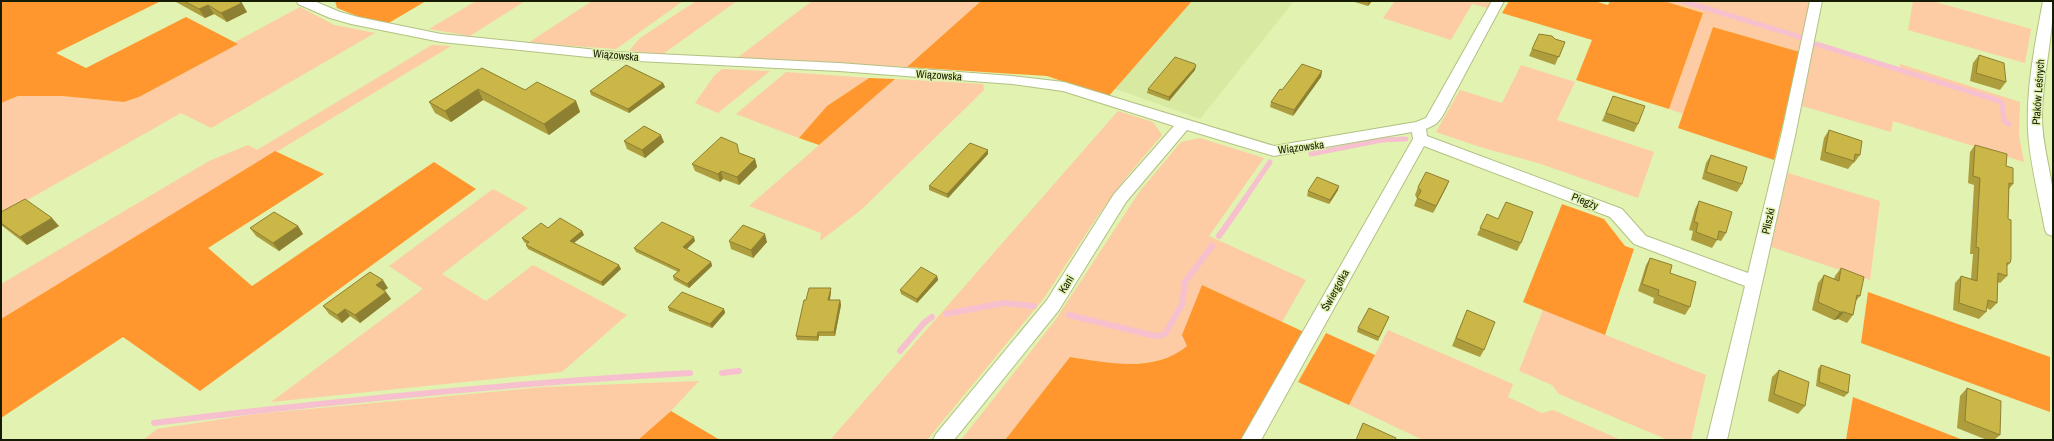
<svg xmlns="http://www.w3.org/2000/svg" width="2054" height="441" font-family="'Archivo Narrow',sans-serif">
	<rect width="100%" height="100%" fill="#e1f2b1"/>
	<!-- built -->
	<path fill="#d8eaa1" d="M 1192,1 L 1294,1 L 1200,119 L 1113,88 Z"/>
	<!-- green -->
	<path fill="#fdcba4" d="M 476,1 L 525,1 L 470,36 L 429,29 Z
		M 592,1 L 683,1 L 616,49 L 528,43 Z
		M 696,1 L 737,1 L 663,54 L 629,51 L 640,38 Z
		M 812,1 L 981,1 L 907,67 L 737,58 Z
		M 1395,1 L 1492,1 L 1488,8 L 1472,4 L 1451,40 L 1383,18 Z
		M 1664,1 L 1805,1 L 1811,3 L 1800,52 L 1713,27 L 1683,114 L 1669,109 L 1703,13 Z
		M 1913,1 L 1932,1 L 2031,29 L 2025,63 L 1908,30 Z
		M 300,7 L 334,25 L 375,33 L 211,128 L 181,113 L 1,215 L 1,103 L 18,96 L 62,96 L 124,102 L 139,97 L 237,44 L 235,42 Z
		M 1814,42 L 1900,68 L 1900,64 L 2020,102 L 2019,136 L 2024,162 L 1893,121 L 1891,132 L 1802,106 Z
		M 432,45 L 451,46 L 1,319 L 1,284 L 209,161 L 248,145 L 257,150 Z
		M 1521,65 L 1575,82 L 1557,120 L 1654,152 L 1638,198 L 1538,163 L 1480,147 L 1436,132 L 1460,90 L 1502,103 Z
		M 722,69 L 770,71 L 718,113 L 695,103 L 714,76 Z
		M 786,72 L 869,78 L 827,106 L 799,138 L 736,114 Z
		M 895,79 L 983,84 L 984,90 L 861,210 L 820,241 L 821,233 L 749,206 Z
		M 1118,111 L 1153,122 L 1162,135 L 1124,180 L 1097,217 L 1044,298 L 927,440 L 830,440 Z
		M 1200,138 L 1264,158 L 1209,236 L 1306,280 L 1282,322 L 1202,285 L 1187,346 L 1177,355 L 1152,362 L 1123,365 L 1070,357 L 1005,440 L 961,440 L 1054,322 L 1140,191 L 1181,142 Z
		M 1788,173 L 1880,201 L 1870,280 L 1771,247 Z
		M 493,189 L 528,208 L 442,274 L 486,301 L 533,265 L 627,315 L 562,372 L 271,402 L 423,289 L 389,266 Z
		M 1543,310 L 1706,375 L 1691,440 L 1668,440 L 1559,394 L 1552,385 L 1519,371 Z
		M 1388,330 L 1513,384 L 1508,397 L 1542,413 L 1553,410 L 1621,440 L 1423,440 L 1349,405 Z
		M 699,381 L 671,411 L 638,440 L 143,440 L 157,429 L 256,414 L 545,387 Z"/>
	<!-- forest -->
	<path fill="#ff972e" d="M 1,1 L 161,1 L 56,53 L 86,68 L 186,17 L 238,44 L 139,97 L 124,102 L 62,96 L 18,96 L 1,103 Z
		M 335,1 L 426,1 L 387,24 L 362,18 L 337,8 Z
		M 981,1 L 1192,1 L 1108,97 L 1047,76 L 907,67 Z
		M 1509,1 L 1594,1 L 1608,5 L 1610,1 L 1664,1 L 1703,13 L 1669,109 L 1576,80 L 1592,40 L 1502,13 Z
		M 1713,27 L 1800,52 L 1774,160 L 1678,128 Z
		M 869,78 L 895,79 L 819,145 L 799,138 L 827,106 Z
		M 275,151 L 324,174 L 208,248 L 252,286 L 434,162 L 476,189 L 200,391 L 123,337 L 1,418 L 1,319 Z
		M 1562,204 L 1604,219 L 1625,246 L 1634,249 L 1605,335 L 1523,302 Z
		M 1202,285 L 1304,332 L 1242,440 L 1005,440 L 1070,357 C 1109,363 1155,373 1187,346 L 1182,335 Z
		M 1868,292 L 2050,357 L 2050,412 L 1861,343 Z
		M 1326,333 L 1375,355 L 1349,405 L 1298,382 Z
		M 1853,397 L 1963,440 L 1846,440 Z
		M 671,411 L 720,440 L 638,440 Z"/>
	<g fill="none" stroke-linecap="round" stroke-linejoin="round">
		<!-- stream-far1 -->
		<path stroke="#f7c0cf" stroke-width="5" d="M 1683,1 L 1800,37
			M 1816,44 L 2000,101 L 2002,103 L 2004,121 L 2009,124
			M 1311,154 L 1382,140 L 1406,139
			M 1244,200 L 1270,162"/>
		<!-- stream -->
		<path stroke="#f7c0cf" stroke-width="6" d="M 1219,236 L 1245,199
			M 946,314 L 1003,303 L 1034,306
			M 1069,315 L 1151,335 L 1159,336 L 1165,334 L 1182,304 L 1185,282 L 1212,246
			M 900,351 L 925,322 L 932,317
			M 722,373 L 739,371
			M 154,423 C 332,401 511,383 690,373"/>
		<defs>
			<path id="street" d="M 297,1 L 314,1 L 340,12 L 358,17 L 441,34 L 617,52 L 839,63 L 1012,76 L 1064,82 L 1274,146 L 1416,122 L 1426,118 L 1492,1 L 1504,1 L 1442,117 L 1436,124 L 1426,129 L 1427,136 L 1622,209 L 1646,236 L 1748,273 L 1781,136 L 1810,1 L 1822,1 L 1795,136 L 1727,440 L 1707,440 L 1745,286 L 1634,244 L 1610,217 L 1424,146 L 1261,440 L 1241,440 L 1413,139 L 1412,132 L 1274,156 L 1187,130 L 1126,202 L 1059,310 L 954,440 L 933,440 L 936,434 L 1047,300 L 1114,194 L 1174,126 L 1063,91 L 1012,84 L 839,71 L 617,60 L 441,42 L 351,24 L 330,18 L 298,4 Z
				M 2043,1 L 2053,1 C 2053,40 2042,78 2042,117 C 2042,143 2050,167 2053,193 C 2054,207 2053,222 2053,236 L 2047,234 L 2045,230 C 2039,197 2030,164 2028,131 C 2026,88 2035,44 2043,1 Z"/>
		</defs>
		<!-- street casing -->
		<use href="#street" stroke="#b2c183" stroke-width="2"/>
		<!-- street -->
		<use href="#street" fill="#fff" fill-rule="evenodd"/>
	</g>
	<!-- wall -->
	<path fill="#ae9d3d" d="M 175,1 L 238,1 L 247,12 L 227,22 L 214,14 L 205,18 L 176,2 Z
		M 1351,1 L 1372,1 L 1368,6 Z
		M 1555,39 L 1565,42 L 1555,65 L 1529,56 L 1532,49 Z
		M 1979,55 L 2006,82 L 2000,90 L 1970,81 L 1973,63 Z
		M 482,68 L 525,90 L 576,101 L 580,112 L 549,135 L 483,100 L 451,122 L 435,113 L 429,102 Z
		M 1195,70 L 1169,101 L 1147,93 L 1148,89 Z
		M 1322,71 L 1321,77 L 1293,116 L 1270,107 L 1271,102 L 1282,90 Z
		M 663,83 L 665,87 L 629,113 L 591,95 L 590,91 Z
		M 1613,96 L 1638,124 L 1634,132 L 1602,121 Z
		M 1829,130 L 1860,155 L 1854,163 L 1853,163 L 1848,169 L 1820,160 L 1824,138 Z
		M 624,141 L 664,142 L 645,158 L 627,149 Z
		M 1975,145 L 2006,166 L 2013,184 L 2009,189 L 2008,219 L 2010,263 L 2007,266 L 2007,276 L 2000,283 L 1998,282 L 1997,303 L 1990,310 L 1987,308 L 1986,312 L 1979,319 L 1953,310 L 1955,283 L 1961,276 L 1971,279 L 1973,254 L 1970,254 L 1974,185 L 1968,183 L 1970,152 Z
		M 988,150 L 988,154 L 948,198 L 929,190 L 929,186 Z
		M 740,153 L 755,159 L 757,167 L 739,185 L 723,179 L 720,182 L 695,171 L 692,164 Z
		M 1711,155 L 1742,184 L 1737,192 L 1702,179 L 1706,163 Z
		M 1449,181 L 1446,188 L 1433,213 L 1414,206 L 1417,198 L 1415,195 L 1418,187 Z
		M 1338,190 L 1329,204 L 1307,196 L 1308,191 Z
		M 1699,201 L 1726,233 L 1721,241 L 1717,240 L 1712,248 L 1691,240 L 1693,231 L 1689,230 L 1695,209 Z
		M 1,212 L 59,226 L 27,245 L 1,225 Z
		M 1487,214 L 1521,243 L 1517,251 L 1477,235 Z
		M 298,226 L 303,234 L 279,251 L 256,236 L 250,228 Z
		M 548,228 L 582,231 L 584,235 L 574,243 L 621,269 L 603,286 L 528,249 L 526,245 L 527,244 L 524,242 L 522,238 Z
		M 695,241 L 686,249 L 711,262 L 712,266 L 689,288 L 674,280 L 673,276 L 678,272 L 636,252 L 634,248 Z
		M 729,241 L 767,242 L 753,258 L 731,249 Z
		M 1650,258 L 1670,273 L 1690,307 L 1685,315 L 1653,303 L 1654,298 L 1638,291 L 1646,265 Z
		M 1841,268 L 1860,296 L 1855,302 L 1853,315 L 1847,323 L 1838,319 L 1834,320 L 1812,310 L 1818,283 L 1824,275 L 1834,279 L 1835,276 Z
		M 937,276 L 938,280 L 917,303 L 901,294 L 900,290 Z
		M 388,288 L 384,290 L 391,299 L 360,323 L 350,316 L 342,323 L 329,314 L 323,306 Z
		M 831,292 L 830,300 L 840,300 L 841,305 L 835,336 L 819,336 L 818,341 L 797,340 L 796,336 L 806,300 Z
		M 668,307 L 724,309 L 725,313 L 712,328 L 669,311 Z
		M 1467,310 L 1484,350 L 1480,357 L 1452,346 Z
		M 1389,317 L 1378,341 L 1357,332 L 1358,328 Z
		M 1821,365 L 1848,393 L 1844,397 L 1816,386 L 1818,369 Z
		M 1779,370 L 1805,406 L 1798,414 L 1768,401 L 1772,377 Z
		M 1967,388 L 2000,435 L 1994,440 L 1987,440 L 1957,428 L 1960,396 Z"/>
	<!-- shaded-wall -->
	<path fill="#8d8032" d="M 1369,1 L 1372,1 L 1368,6 Z
		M 242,3 L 247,12 L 227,22 L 221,13 Z
		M 208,5 L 214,14 L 205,18 L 199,9 Z
		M 1196,66 L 1195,70 L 1169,101 L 1169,97 Z
		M 1322,71 L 1321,77 L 1293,116 L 1294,110 Z
		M 663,83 L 665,87 L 629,113 L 628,109 Z
		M 478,89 L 483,100 L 451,122 L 445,111 Z
		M 576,101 L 580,112 L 549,135 L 544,124 Z
		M 661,135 L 664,142 L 645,158 L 642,150 Z
		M 988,150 L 988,154 L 948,198 L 947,194 Z
		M 755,159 L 757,167 L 739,185 L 737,177 Z
		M 721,171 L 723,179 L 720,182 L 718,174 Z
		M 1449,181 L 1446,188 L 1433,213 L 1436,206 Z
		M 1339,186 L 1338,190 L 1329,204 L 1330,200 Z
		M 52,218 L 59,226 L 27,245 L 20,237 Z
		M 298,226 L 303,234 L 279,251 L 273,243 Z
		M 582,231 L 584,235 L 571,245 L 570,241 Z
		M 765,234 L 767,242 L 753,258 L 751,250 Z
		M 694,237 L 695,241 L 684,252 L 683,247 Z
		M 711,262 L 712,266 L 689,288 L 687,284 Z
		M 619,265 L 621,269 L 603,286 L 601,282 Z
		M 937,276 L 938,280 L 917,303 L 917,299 Z
		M 383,280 L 388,288 L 381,293 L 376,285 Z
		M 831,288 L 831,292 L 829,304 L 828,300 Z
		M 386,292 L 391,299 L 360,323 L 355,315 Z
		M 840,300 L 841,305 L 835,336 L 834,332 Z
		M 345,309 L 350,316 L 342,323 L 337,315 Z
		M 724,309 L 725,313 L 712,328 L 710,324 Z
		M 1840,312 L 1844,312 L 1838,319 L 1834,320 Z
		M 818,332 L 819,336 L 818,341 L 817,337 Z"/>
	<!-- building -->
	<path fill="#cab747" stroke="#8d8032" d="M 184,1 L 238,1 L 242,3 L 221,13 L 208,5 L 199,9 Z
		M 1539,34 L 1552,36 L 1555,39 L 1565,42 L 1559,57 L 1532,49 Z
		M 1979,55 L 2004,63 L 2006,82 L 1976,73 Z
		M 1175,57 L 1195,64 L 1196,66 L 1169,97 L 1148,89 Z
		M 1302,64 L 1322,71 L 1294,110 L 1271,102 L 1280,89 L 1282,90 Z
		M 626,65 L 663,83 L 628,109 L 590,91 Z
		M 482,68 L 525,90 L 537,82 L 576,101 L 544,124 L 478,89 L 445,111 L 429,102 Z
		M 1613,96 L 1645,106 L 1638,124 L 1606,113 Z
		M 644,126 L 661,135 L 642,150 L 624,141 Z
		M 1829,130 L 1862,141 L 1860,155 L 1855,154 L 1854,161 L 1825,152 Z
		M 721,137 L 737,144 L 739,153 L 755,159 L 737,177 L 721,171 L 718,174 L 692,164 Z
		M 970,143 L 988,150 L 947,194 L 929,186 Z
		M 1975,145 L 2007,154 L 2006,166 L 2013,168 L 2013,184 L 2009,183 L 2008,219 L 2011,220 L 2011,259 L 2010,263 L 2007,263 L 2007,276 L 1998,273 L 1997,303 L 1988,300 L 1986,312 L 1959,303 L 1961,276 L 1977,281 L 1979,248 L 1976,247 L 1980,178 L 1973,176 Z
		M 1711,155 L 1747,167 L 1742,184 L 1706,172 Z
		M 1426,172 L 1449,181 L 1436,206 L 1417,198 L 1421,191 L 1418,187 Z
		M 1317,177 L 1339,186 L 1330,200 L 1308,191 Z
		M 25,199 L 52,218 L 20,237 L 1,223 L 1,212 Z
		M 1699,201 L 1732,212 L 1726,233 L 1719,231 L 1717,240 L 1696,232 L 1698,223 L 1694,222 Z
		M 1506,202 L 1533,212 L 1521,243 L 1480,228 L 1487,214 L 1498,219 Z
		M 274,212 L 298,226 L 273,243 L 250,228 Z
		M 560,218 L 582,231 L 570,241 L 619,265 L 601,282 L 526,245 L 529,242 L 522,238 L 541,223 L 548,228 Z
		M 662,222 L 694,237 L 683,247 L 711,262 L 687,284 L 673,276 L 680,270 L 634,248 Z
		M 743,225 L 765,234 L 751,250 L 729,241 Z
		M 1650,258 L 1672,265 L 1670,273 L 1696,282 L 1690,307 L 1658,295 L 1659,290 L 1642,284 Z
		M 921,267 L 937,276 L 917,299 L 900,290 Z
		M 1841,268 L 1864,277 L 1860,296 L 1857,295 L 1853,315 L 1844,312 L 1840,312 L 1818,302 L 1824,275 L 1839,281 Z
		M 370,272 L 383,280 L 376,285 L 386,292 L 355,315 L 345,309 L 337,315 L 323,306 Z
		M 809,288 L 831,288 L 828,300 L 840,300 L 834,332 L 818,332 L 817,337 L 796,336 L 804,300 L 806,300 Z
		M 682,292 L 724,309 L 710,324 L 668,307 Z
		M 1369,308 L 1389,317 L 1379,337 L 1358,328 Z
		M 1467,310 L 1495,322 L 1484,350 L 1456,338 Z
		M 1821,365 L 1850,375 L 1848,393 L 1819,382 Z
		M 1779,370 L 1809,382 L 1805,406 L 1774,394 Z
		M 1967,388 L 2001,401 L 2000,435 L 1965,421 Z
		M 1363,423 L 1396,438 L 1395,440 L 1356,440 Z"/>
	<g text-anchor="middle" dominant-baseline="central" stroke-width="3" stroke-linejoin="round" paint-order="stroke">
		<!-- street labels -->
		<g font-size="11" fill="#161c04" stroke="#e1f2b1">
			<text transform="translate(616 55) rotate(5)">Wiązowska</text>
			<text transform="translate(939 75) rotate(4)">Wiązowska</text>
			<text transform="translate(2038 92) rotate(-86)">Ptaków Leśnych</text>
			<text transform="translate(1301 147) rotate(-7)">Wiązowska</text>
			<text transform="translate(1585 201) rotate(21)">Piegży</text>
			<text transform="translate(1768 221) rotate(-77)">Pliszki</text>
			<text transform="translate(1066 284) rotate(-58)">Kani</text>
			<text transform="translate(1335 290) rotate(-61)">Świergotka</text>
		</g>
	</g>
	<!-- border -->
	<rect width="2054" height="441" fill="none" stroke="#161c04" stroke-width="4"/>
</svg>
